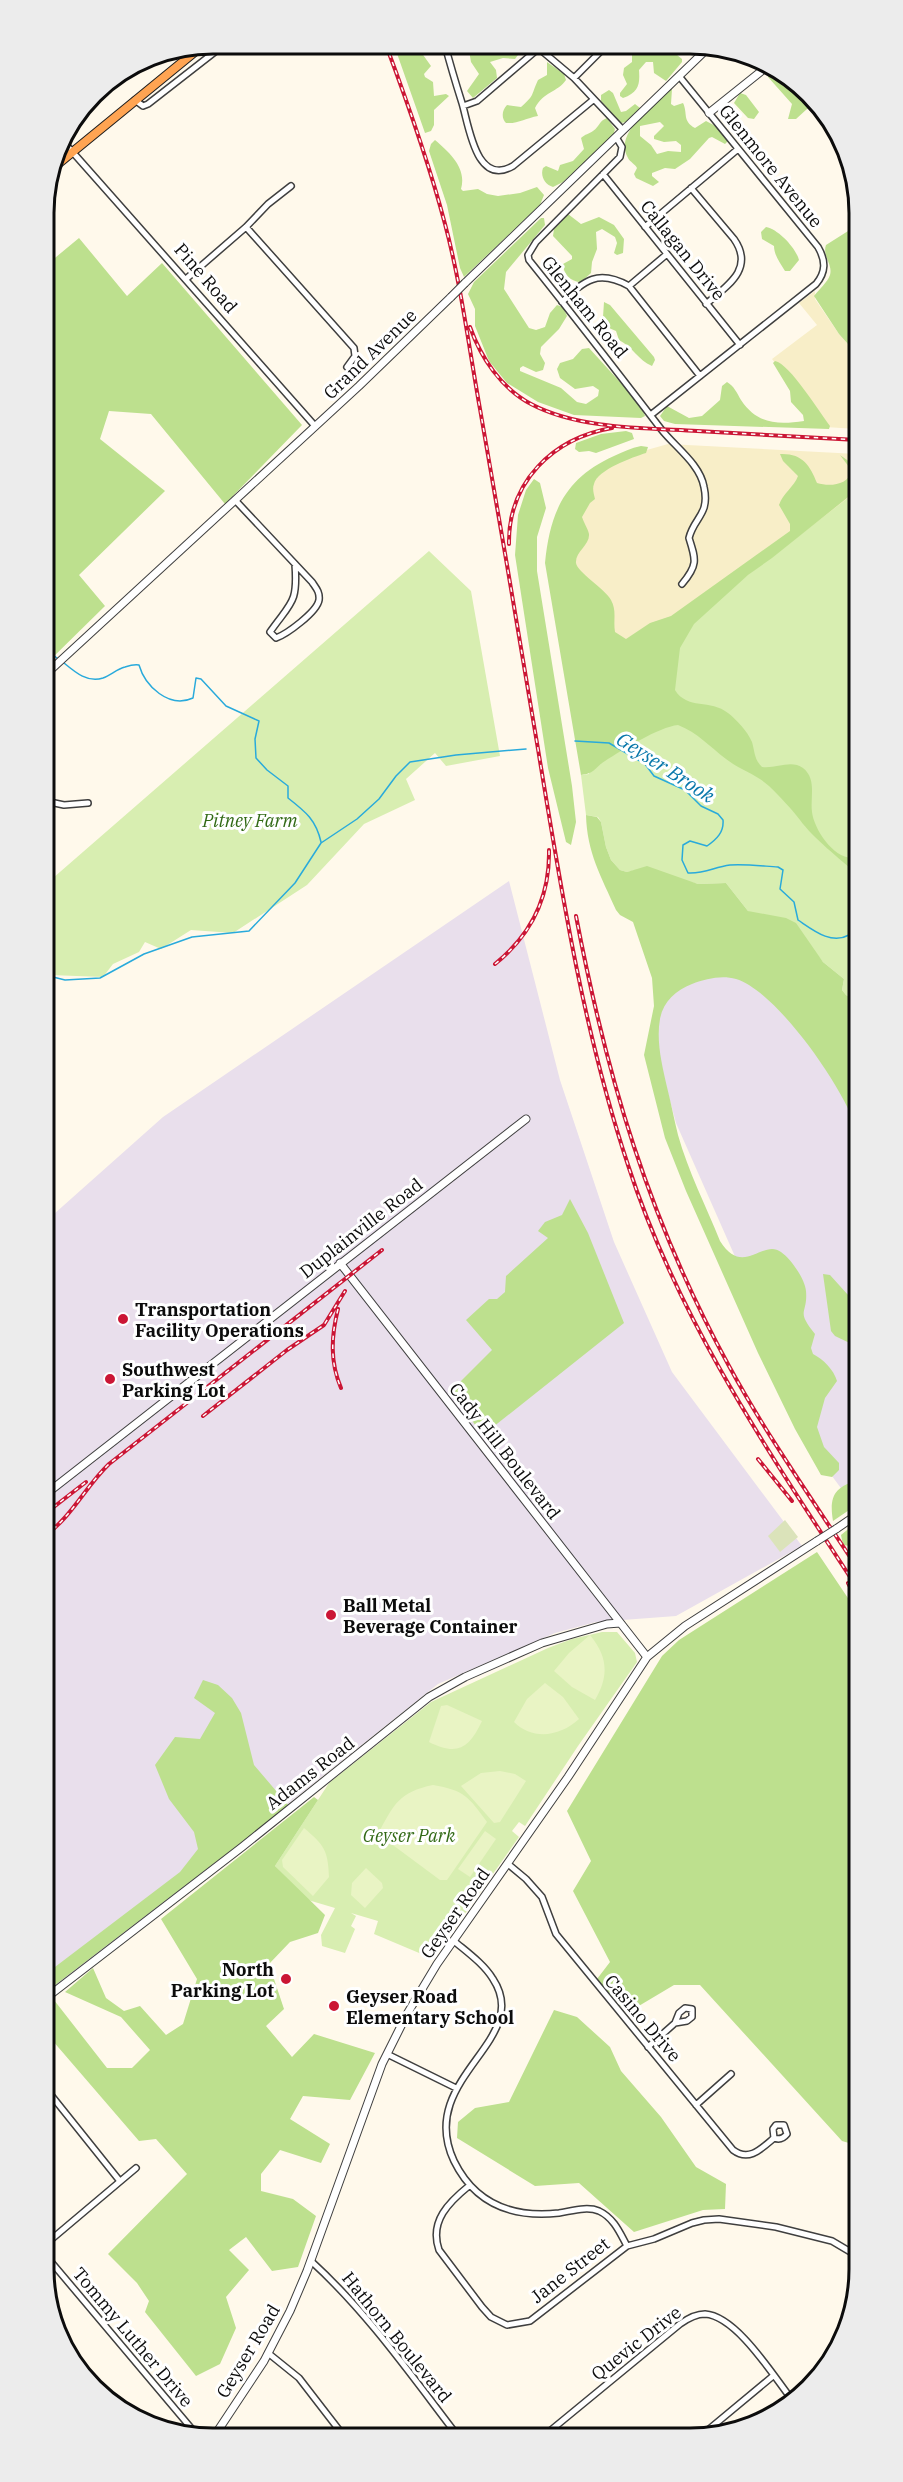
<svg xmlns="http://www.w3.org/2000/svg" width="903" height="2482" font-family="'IBM Plex Serif',serif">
	<rect width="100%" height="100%" fill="#fff9eb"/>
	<!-- industrial -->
	<path fill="#e9dfec" d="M 509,881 L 560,1080 L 614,1242 L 672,1372 L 802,1546 L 676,1616 L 596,1622 L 555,1633 L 438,1684 L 46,1997 L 45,1222 L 163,1117 Z
		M 736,949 L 857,1050 L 857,1510 L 832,1476 L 676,1123 L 657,1053 L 660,986 Z"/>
	<!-- farmland -->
	<path fill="#f8eec8" d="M 815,291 L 815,299 L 839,334 L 856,353 L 857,429 L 825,427 L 772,359 L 817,325 L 799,303 Z
		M 668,444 L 857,454 L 857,857 L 579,705 L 557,564 L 575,491 L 622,457 Z"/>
	<!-- green -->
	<path fill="#d8eeb1" d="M 857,491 L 857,1002 L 846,995 L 842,990 L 844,979 L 823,962 L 814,951 L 748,911 L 726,883 L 698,884 L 641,869 L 627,872 L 620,870 L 611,860 L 606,847 L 601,822 L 598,817 L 586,815 L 581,775 L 589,774 L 579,705 Z
		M 429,551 L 471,591 L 500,756 L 446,766 L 435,753 L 406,779 L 415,800 L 364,824 L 307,885 L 233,933 L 191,930 L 161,949 L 145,942 L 139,952 L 113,964 L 103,977 L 50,975 L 45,973 L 45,885 Z
		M 602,1632 L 617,1632 L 635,1653 L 637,1662 L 578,1746 L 525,1826 L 519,1822 L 512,1831 L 519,1837 L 454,1929 L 431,1958 L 374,1934 L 378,1921 L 351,1913 L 356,1916 L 351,1926 L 355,1929 L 345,1953 L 322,1946 L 321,1935 L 335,1908 L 308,1900 L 275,1866 L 329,1783 L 431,1702 L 548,1648 L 572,1639 Z"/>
	<!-- forest -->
	<path fill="#bde08e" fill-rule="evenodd" d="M 394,45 L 416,45 L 431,66 L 424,74 L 425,77 L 433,82 L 434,96 L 446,94 L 449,96 L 434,110 L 434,125 L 431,131 L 425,133 Z
		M 468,45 L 486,45 L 494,50 L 501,45 L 518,45 L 521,51 L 515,59 L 503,58 L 490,62 L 496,70 L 497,78 L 473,98 L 467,91 L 479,74 L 471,62 Z
		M 644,46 L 666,46 L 682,59 L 682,62 L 666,81 L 654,73 L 653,62 L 646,62 L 639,70 C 640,84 639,92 623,98 L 620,96 L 620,93 L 627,84 L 623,75 L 624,68 L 632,62 L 632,52 Z
		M 547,62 L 564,74 L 566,80 C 558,92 543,92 535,108 L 538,116 C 526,118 518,124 506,123 C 501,118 502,110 507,105 L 521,107 C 535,95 531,95 538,80 L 547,75 Z
		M 768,71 L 810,93 L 816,105 L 807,109 L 796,119 L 788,119 L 792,104 L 768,77 Z
		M 669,89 L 672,89 L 671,104 L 674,106 L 683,103 C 688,113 682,121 695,128 L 706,121 C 715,125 724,132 728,141 L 725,144 L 712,137 L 709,138 L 690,159 L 675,169 L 665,168 L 652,173 L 652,176 L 659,182 L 653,186 L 636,178 L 634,174 L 637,168 C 635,164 630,162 628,158 C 613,133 654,106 669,89 ZM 660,122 L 664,126 L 654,136 L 654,139 L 664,142 L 676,141 L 681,145 L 681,152 L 668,151 L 657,154 L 651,145 L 640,136 L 640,126 Z
		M 609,90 L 613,93 L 621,112 L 626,111 L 635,104 L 640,108 L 626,122 L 621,123 L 601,101 L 601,95 Z
		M 740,93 L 746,95 L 759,112 L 754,119 L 748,118 L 734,103 Z
		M 607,118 L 615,129 L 613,136 L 563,182 L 553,187 C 545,185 540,176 543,168 L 546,166 L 558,171 L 560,165 L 573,161 L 584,149 L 581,138 C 585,134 589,134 593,131 C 600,126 599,121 607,118 Z
		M 435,140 C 450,153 467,168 461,189 L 463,191 L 478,189 L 487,194 L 498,196 L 520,193 L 537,187 L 544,195 L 540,205 L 464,277 L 460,268 L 447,205 L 429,151 L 431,144 Z
		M 568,214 L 581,224 L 599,217 L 614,225 L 624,239 L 623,253 L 617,255 L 614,253 L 617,243 L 615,237 L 602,229 L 596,232 L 597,249 L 592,262 L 591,273 L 581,282 C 571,282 563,274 563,264 L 572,259 L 572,256 L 553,236 L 554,229 Z
		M 541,218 L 544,218 L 545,225 L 506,272 L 504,289 L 529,328 L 536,330 L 545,327 L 550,313 L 557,305 L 563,307 L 567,316 L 559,329 L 541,347 L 540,354 L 545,363 L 543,370 L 536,372 L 523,366 L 520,368 L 520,371 L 561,388 L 577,402 L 586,404 L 598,396 L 599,390 L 593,386 L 575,389 L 560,378 L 557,369 L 560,363 L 573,359 L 582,349 L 589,348 L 640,404 L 645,416 L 641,418 L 574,415 L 538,402 L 507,383 L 489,361 L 475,326 L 475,309 L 468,294 L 474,282 Z
		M 856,226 L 856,353 L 839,334 L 814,296 C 819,289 827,283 830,275 C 833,264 822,256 826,245 Z
		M 766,227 C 778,229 796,248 799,260 L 790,271 L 785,271 C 780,263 774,255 774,246 L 762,239 L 761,232 Z
		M 79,238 L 127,296 L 162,263 L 302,425 L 225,504 L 151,414 L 109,411 L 100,439 L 165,491 L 79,575 L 105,606 L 45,665 L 44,267 Z
		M 604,302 L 610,305 L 654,357 L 655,360 L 652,366 C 638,360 633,347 619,340 L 616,331 L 609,328 L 608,321 L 603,317 Z
		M 775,361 C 790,364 819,412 830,426 L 829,429 L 675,424 L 664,421 L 660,416 L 667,406 L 689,418 L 702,416 L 720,400 L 722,386 L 727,382 C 734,386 737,393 741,400 C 757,424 777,425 804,421 L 803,415 L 791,402 L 790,391 L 773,363 Z
		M 626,431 L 632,433 L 634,439 L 596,453 L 589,451 L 579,452 L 575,449 L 576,443 L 601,434 Z
		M 641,446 L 648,447 L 646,453 C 633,457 597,470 594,484 C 592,489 594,494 595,499 L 590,503 L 582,517 C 584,523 588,529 589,534 C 590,545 575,552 576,563 C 577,572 605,589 611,600 C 617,611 613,620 615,632 L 626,639 L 650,623 L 671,616 L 790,531 L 790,524 L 779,505 C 783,493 794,487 798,476 L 783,461 L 780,454 C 802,453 810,465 817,483 C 830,487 848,485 852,471 L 840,455 L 857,467 L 857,490 L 772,558 L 748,575 L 694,624 L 680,648 L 675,690 C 687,710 711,699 728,713 C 736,719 748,732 752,742 C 755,752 754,759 762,767 C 776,769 791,759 803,768 C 817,779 810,797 812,812 C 814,830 836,863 857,857 L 857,874 C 840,859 813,838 800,820 C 789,806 782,799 769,786 C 756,774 740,770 726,759 C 709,746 698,733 678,725 C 659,727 622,750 605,761 C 594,768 596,773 581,775 L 545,563 C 550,512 565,478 614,456 C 623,452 631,448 641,446 Z
		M 534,479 L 540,483 L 546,508 L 537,537 L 537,571 L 572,786 L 576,822 L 571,845 L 566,842 L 548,768 L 515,555 L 518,515 L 526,490 Z
		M 586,815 L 597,817 L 601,822 L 606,847 L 611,860 L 620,870 L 627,872 L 647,866 L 698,884 L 726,883 L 748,911 L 786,918 L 796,923 L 823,962 L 844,979 L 842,990 L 846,995 L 857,1002 L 858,1133 C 847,1092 777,991 736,979 C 721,975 706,979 692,984 C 676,990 663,1002 660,1019 C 656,1041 662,1065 667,1087 C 671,1103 674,1119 678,1135 C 688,1171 706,1206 720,1241 C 743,1278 763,1238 781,1252 C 791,1259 805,1279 806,1291 C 808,1315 795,1309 815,1334 L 811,1348 L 813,1354 C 823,1359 834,1370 837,1381 L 825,1398 L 817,1427 L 824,1447 L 839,1463 L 839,1470 L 832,1477 L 821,1475 L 795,1429 L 758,1353 L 686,1191 L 665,1138 L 644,1055 L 654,1006 L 652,978 L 633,922 L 620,915 L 616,910 C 601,876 587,853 586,815 Z
		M 570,1199 L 588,1233 L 624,1323 L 483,1435 L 450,1392 L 492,1350 L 466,1320 L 489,1299 L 497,1299 L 505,1292 L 506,1276 L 548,1238 L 538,1231 L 545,1222 L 562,1215 Z
		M 823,1274 L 830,1275 L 858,1306 L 858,1347 L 835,1336 L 831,1331 Z
		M 858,1480 L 858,1504 L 833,1521 C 829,1497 834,1487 858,1480 Z
		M 858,1521 L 858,1535 L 855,1538 L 858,1543 L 858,1569 L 849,1555 L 851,1548 L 850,1546 L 843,1545 L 841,1535 Z
		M 817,1552 L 858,1613 L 859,2146 L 842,2141 L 700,1985 L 674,1985 L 627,2013 L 597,1979 L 610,1962 L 573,1891 L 591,1861 L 567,1811 L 662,1656 L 679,1640 Z
		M 203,1680 L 218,1685 L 232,1698 L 241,1713 L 254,1765 L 289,1806 L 46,1992 L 46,1970 L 51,1970 L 180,1872 L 198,1849 L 194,1832 L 169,1799 L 155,1765 L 175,1737 L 200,1739 L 215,1713 L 194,1698 Z
		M 314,1797 L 318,1800 L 275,1866 L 325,1915 L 318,1933 L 290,1942 L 269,1964 L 284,2009 L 266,2026 L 292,2057 L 314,2034 L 375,2053 L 350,2100 L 303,2096 L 290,2119 L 330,2144 L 321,2163 L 280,2150 L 261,2174 L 261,2191 L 293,2199 L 316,2216 L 298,2267 L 272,2271 L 246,2237 L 229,2250 L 249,2270 L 226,2297 L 236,2328 L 220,2364 L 196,2376 L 145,2312 L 149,2301 L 137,2283 L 108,2254 L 187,2174 L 156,2139 L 139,2141 L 46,2033 L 46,2006 L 54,2000 L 107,2068 L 132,2068 L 150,2050 L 121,2017 L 65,1992 L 93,1968 L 106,1998 L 124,2011 L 140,2006 L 166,2035 L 183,2024 L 197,1979 L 161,1919 Z
		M 554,2010 L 577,2017 L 610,2047 L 621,2071 L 661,2117 L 696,2167 L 726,2184 L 725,2209 L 703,2210 L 634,2232 L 579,2183 L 535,2186 L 457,2138 L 458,2122 L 475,2108 L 509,2102 Z"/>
	<!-- cemetery -->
	<path fill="#dbe3ba" d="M 785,1520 L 798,1537 L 780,1552 L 768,1536 Z"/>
	<!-- pitch -->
	<path fill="#e9f4c4" d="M 590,1635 C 608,1657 609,1676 595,1700 L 572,1687 L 554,1671 L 569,1653 Z
		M 545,1683 L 563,1697 L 579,1719 C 561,1736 533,1741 514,1722 L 527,1699 Z
		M 447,1705 L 482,1721 C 469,1749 457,1756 429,1742 L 441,1706 Z
		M 500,1771 L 515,1774 L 526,1781 L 500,1822 L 494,1823 L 461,1786 L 481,1773 Z
		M 433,1785 C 464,1790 469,1797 487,1822 L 447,1880 L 440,1880 L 378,1834 C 394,1804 399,1792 433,1785 Z
		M 304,1828 C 324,1845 328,1850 329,1877 L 313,1896 L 283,1867 L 282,1860 Z
		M 485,1831 L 496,1839 L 470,1877 L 458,1869 Z
		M 366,1868 L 382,1883 L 383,1888 L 365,1908 L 351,1895 L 352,1883 Z"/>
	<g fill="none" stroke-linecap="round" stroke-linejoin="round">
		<!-- stream -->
		<path stroke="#29aadb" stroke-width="1.5" d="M 45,649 L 57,658
			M 64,663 C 76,673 88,683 103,678 C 111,675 117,669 125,667 C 131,665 134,664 139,665 C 145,686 169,709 193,698 L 196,678 L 201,679 L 226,706 L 259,721 L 255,739 L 256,758 L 267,770 L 288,786 L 288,798 C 306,812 316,820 321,842
			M 575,741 L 609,743 L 645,764 L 654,776 L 685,790 L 701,806 L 718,814 L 723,820 C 724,832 717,839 707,846 L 690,841 L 683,845 L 682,860 L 688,873 C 705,874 714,867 730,865 C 746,864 762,866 778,867 L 783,870 L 780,889 L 794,902 L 798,920 C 813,930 831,945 849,935 L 849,899 L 854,892 L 857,891
			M 45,975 L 65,980 L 100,978 L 144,954 L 192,937 L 249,931 L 295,883 L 321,843 L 357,819 L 379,799 L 396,776 L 410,762 L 456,755 L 526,749"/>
		<defs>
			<path id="minor" d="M 445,45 C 450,64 456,84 462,103 C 469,126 476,187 513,166 L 593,100
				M 536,46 L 574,78 L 623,130
				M 574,78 L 606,46
				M 135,100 L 143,106 L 148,104 L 225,44
				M 463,106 L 477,101 L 539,48
				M 616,137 L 622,147 L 620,157 L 536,242 L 528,255 L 529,260 C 574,316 618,373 661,429 C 675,447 700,464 704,487 C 710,515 694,517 689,538 C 696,560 698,565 682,584
				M 61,139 L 315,426
				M 603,174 L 740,345
				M 691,188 L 734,239 C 755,269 727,286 706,304
				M 246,227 L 354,348 L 355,356 L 347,367
				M 645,227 L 738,149
				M 186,279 L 246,227 L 268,204 L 291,186
				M 629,286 L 667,254
				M 562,302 C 585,280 598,269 629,286 L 700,376
				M 652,414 L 816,284 C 826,272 826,261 818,247 L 679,76
				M 235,500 L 312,582 C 316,588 320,592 319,600 C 317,612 287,634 276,638 L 270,632 C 291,602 298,604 295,564
				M 45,801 L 64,805 L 88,803
				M 508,1864 L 526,1879 L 542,1897 L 556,1934 L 733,2150 C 749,2162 761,2149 774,2138 L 773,2129 L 776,2125 L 784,2125 L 787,2134 C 783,2139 779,2140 774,2138
				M 454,1941 C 467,1952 484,1964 493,1979 C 534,2041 415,2078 454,2161 C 475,2204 513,2218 559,2213 C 572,2211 587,2206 599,2211 C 614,2218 620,2233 627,2246
				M 685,2008 L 692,2009 L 692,2017 L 687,2021 L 675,2023 L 679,2013 Z
				M 648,2047 L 675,2023
				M 387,2054 L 456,2088
				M 47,2090 L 119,2180
				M 696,2105 L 731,2074
				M 470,2185 C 449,2202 429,2221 439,2250 L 482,2307 L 491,2317 L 507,2325 L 530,2321 L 627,2246 L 654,2239 L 692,2223 L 704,2220 L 719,2219 L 776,2227 L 832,2241 L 859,2257
				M 47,2243 L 136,2168
				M 47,2257 L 197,2435
				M 311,2261 C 367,2312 411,2375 457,2435
				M 268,2353 L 299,2378 L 343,2435
				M 545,2435 L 680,2324 C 687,2319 696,2314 705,2314 C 737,2316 774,2377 793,2401
				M 702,2435 L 773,2376"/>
			<path id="tertiary" d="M 709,113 L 764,69
				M 465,283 L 709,47
				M 45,675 L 359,386 L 451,297
				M 340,1263 L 647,1657
				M 46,1494 L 526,1119
				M 836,1529 L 858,1514
				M 46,1998 L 242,1847 L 429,1697 L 465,1677 L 542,1643 L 607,1624 L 620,1623
				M 215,2435 L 264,2361 L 290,2311 L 307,2271 L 382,2064 L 407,2014 L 437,1964 L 568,1777 L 647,1657 L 685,1626 L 817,1541"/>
			<path id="trunk" d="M 53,168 L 202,46"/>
		</defs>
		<!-- minor casing -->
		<use href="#minor" stroke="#3f3f3f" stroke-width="8"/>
		<!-- tertiary casing -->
		<use href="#tertiary" stroke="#3f3f3f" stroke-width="9"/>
		<!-- trunk casing -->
		<use href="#trunk" stroke="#1d1d1d" stroke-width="10"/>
		<!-- minor -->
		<use href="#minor" stroke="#fff" stroke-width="5"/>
		<!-- tertiary -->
		<use href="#tertiary" stroke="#fff" stroke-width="7"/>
		<!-- trunk -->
		<use href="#trunk" stroke="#ffa452" stroke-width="8"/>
		<defs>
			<path id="rail" d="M 386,45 C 408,104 429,163 445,224 C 461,284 469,348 480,409 C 500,522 519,636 538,749 C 561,889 583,1030 628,1165 C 678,1320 770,1454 858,1589
				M 470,327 C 481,358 501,388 531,404 C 578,429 644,428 697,431 C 750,434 803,437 857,440
				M 509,544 C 508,482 553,438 612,428
				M 576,916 C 607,1078 649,1220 729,1366 C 767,1436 814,1502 858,1569
				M 495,964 C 531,935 550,897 549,850
				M 338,1309 C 331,1337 330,1362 341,1388
				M 203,1416 L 287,1350 L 324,1325 L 345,1291
				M 758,1459 L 792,1501
				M 46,1513 L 86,1482
				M 46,1535 C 72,1516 86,1486 109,1464 L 382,1250
				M 848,1583 L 858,1602"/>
		</defs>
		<!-- rail casing -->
		<use href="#rail" stroke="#cb1635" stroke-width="4"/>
		<!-- rail -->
		<use href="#rail" stroke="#fff" stroke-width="1.5" stroke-dasharray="4.5" stroke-linecap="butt"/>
		<defs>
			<path id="tertiary-bridge" d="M 451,297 L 465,283
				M 817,1541 L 836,1529"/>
		</defs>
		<!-- tertiary-bridge casing -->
		<use href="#tertiary-bridge" stroke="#3f3f3f" stroke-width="9" stroke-linecap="butt"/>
		<!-- tertiary-bridge -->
		<use href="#tertiary-bridge" stroke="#fff" stroke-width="7"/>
	</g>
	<!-- markers -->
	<g fill="#cb1635" stroke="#fff" stroke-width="2">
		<circle cx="123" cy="1319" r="6"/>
		<circle cx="110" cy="1379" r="6"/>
		<circle cx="331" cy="1615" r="6"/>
		<circle cx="286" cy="1979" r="6"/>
		<circle cx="334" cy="2006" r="6"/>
	</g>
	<g text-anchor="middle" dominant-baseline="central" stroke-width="6" stroke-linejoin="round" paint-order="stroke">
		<!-- street labels -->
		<g font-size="18" fill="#0c0c0c" stroke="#fff">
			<text transform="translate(771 166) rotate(51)">Glenmore Avenue</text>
			<text transform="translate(683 250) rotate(51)">Callagan Drive</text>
			<text transform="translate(206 278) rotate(49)">Pine Road</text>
			<text transform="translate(585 307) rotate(51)">Glenham Road</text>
			<text transform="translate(370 354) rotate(-44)">Grand Avenue</text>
			<text transform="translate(361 1228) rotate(-38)">Duplainville Road</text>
			<text transform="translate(505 1451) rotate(52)">Cady Hill Boulevard</text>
			<text transform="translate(310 1773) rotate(-38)">Adams Road</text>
			<text transform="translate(455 1913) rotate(-55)">Geyser Road</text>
			<text transform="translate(643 2018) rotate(50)">Casino Drive</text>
			<text transform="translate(570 2270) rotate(-38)">Jane Street</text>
			<text transform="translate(133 2337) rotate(50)">Tommy Luther Drive</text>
			<text transform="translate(397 2337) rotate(51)">Hathorn Boulevard</text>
			<text transform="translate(636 2343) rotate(-38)">Quevic Drive</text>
			<text transform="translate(248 2351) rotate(-59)">Geyser Road</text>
		</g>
		<!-- park labels -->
		<g font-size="18" font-style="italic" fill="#326a16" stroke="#fff">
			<text x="250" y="820">Pitney Farm</text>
			<text x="409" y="1835">Geyser Park</text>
		</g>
		<!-- poi labels -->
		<g font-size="18" font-weight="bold" fill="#0c0c0c" stroke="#fff" text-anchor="start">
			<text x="135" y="1309">Transportation<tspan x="135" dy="21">Facility Operations</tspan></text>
			<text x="122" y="1369">Southwest<tspan x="122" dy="21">Parking Lot</tspan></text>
			<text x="343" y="1605">Ball Metal<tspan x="343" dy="21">Beverage Container</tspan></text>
			<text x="274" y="1969" text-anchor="end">North<tspan x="274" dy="21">Parking Lot</tspan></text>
			<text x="346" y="1996">Geyser Road<tspan x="346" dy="21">Elementary School</tspan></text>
		</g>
		<!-- water labels -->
		<g font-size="20" font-style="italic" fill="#0978ab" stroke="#fff">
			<text transform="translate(666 767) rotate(33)">Geyser Brook</text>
		</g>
	</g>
	<!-- crop -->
	<path d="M0 0H903V2482H0ZM213 54H690A159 159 0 0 1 849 213V2269A159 159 0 0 1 690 2428H213A159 159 0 0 1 54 2269V213A159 159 0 0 1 213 54Z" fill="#ececec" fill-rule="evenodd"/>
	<path fill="none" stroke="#0c0c0c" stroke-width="3" d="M213 54H690A159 159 0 0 1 849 213V2269A159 159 0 0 1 690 2428H213A159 159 0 0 1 54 2269V213A159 159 0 0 1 213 54Z"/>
</svg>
